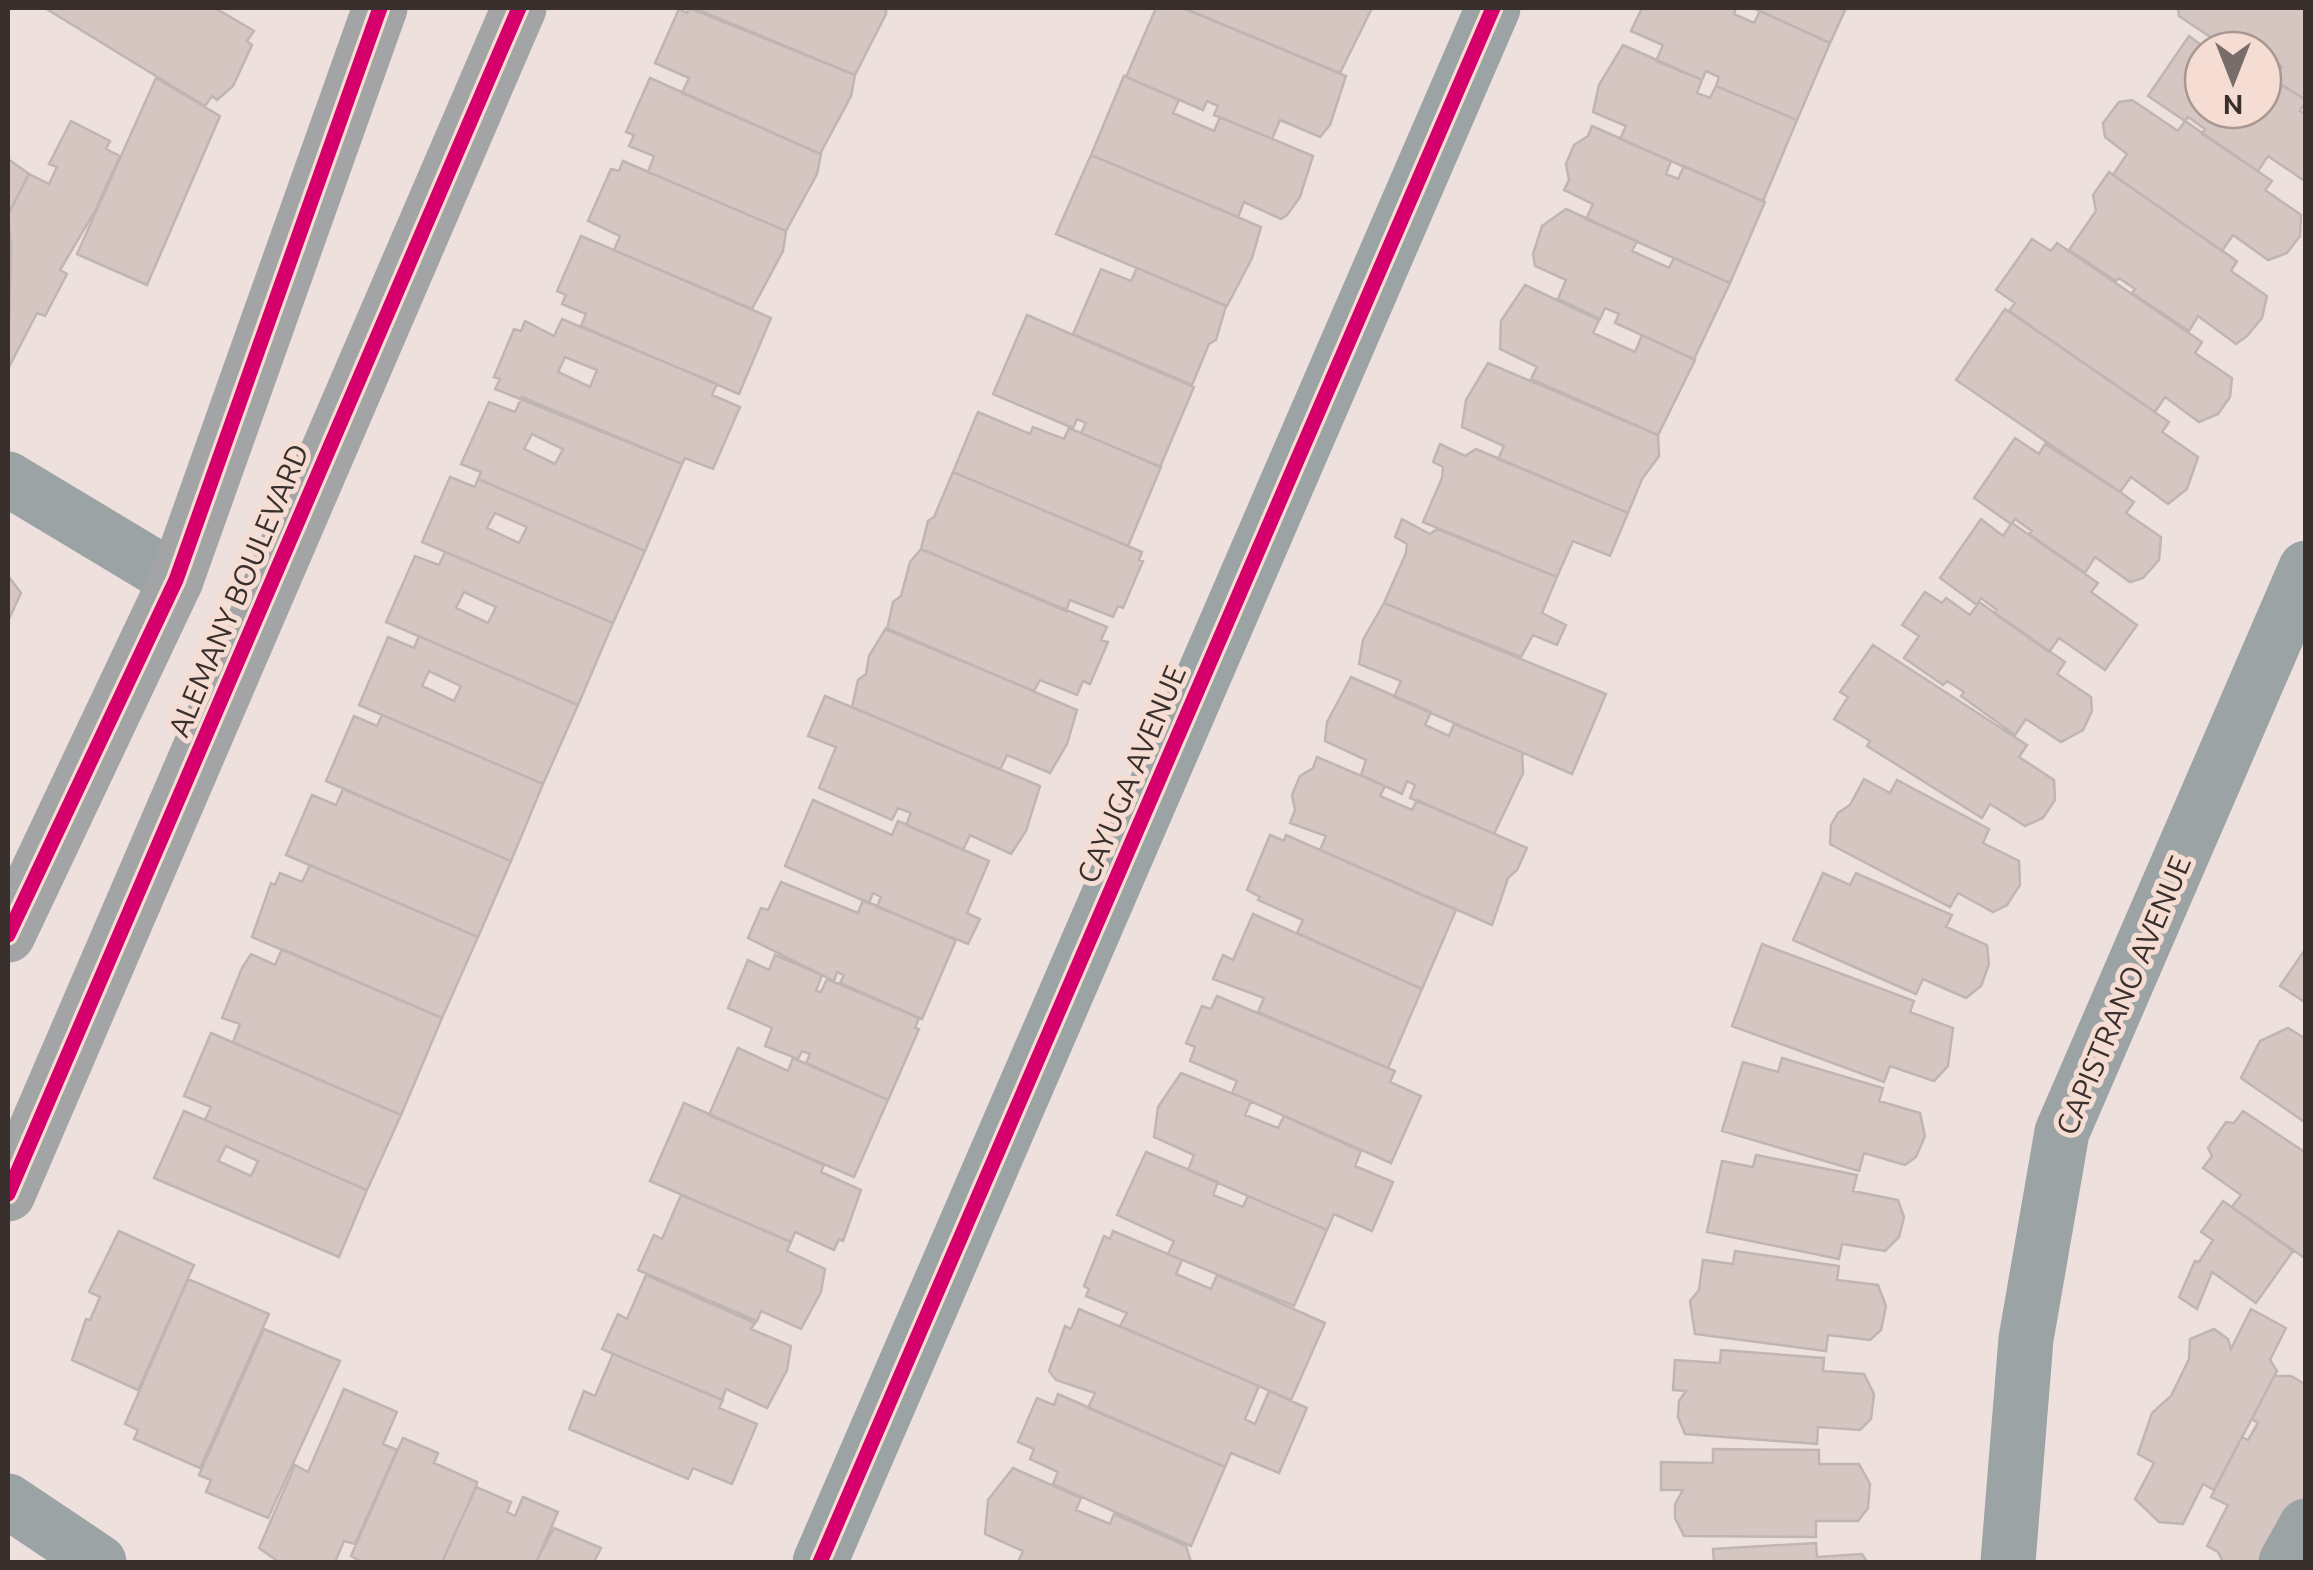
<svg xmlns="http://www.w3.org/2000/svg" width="2313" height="1570" font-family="Ubuntu,sans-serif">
	<rect width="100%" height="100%" fill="#eee0dc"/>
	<!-- building -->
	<path fill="#d5c6c1" stroke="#c0b5b2" stroke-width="2.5" fill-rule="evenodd" d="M 45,8 L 215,8 L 254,31 L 247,41 L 252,45 L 233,86 L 217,100 L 212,96 L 205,106 Z
		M 689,8 L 855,75 L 851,96 L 820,154 L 682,93 L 689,78 L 655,63 L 679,9 L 687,13 Z
		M 694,8 L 886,8 L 886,14 L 855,75 Z
		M 1156,8 L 1183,8 L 1346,76 L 1330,125 L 1320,137 L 1280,120 L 1272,139 L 1214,115 L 1218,106 L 1207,101 L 1203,110 L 1126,77 Z
		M 1184,8 L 1372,8 L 1340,73 Z
		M 1642,8 L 1736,8 L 1734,14 L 1754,23 L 1760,11 L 1830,43 L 1797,120 L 1716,86 L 1719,77 L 1706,71 L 1702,80 L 1656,61 L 1663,45 L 1631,31 Z
		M 1753,8 L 1846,8 L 1830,43 Z
		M 2178,8 L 2306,8 L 2306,100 L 2273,80 L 2282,67 L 2263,50 L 2240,38 L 2230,50 L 2179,16 Z
		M 2189,36 L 2208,50 L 2203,50 L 2203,110 L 2263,110 L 2263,73 L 2306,100 L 2300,111 L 2306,115 L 2306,182 L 2268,156 L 2258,171 L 2202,134 L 2205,129 L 2188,117 L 2185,121 L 2148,96 Z
		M 1623,45 L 1702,80 L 1697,93 L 1710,98 L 1716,86 L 1797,120 L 1763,201 L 1620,139 L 1626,126 L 1593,112 L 1599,85 Z
		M 1124,76 L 1179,100 L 1173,113 L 1214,131 L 1220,117 L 1313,156 L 1300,197 L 1287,215 L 1281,219 L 1244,202 L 1238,217 L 1091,155 Z
		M 156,78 L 220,116 L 147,285 L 77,254 Z
		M 650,78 L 821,154 L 817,174 L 786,231 L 648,172 L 654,156 L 629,146 L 634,135 L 626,132 Z
		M 2132,100 L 2178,131 L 2185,121 L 2272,181 L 2265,190 L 2301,215 L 2300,236 L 2287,253 L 2268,260 L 2233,235 L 2222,251 L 2113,175 L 2127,154 L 2105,137 L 2103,123 L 2119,102 Z
		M 71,121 L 110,141 L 106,149 L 120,156 L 95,211 L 60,270 L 67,274 L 45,316 L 37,313 L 8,369 L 11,245 L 8,215 L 29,174 L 49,184 L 57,167 L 49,164 Z
		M 1592,126 L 1671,161 L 1666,174 L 1678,179 L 1684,166 L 1765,202 L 1730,283 L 1586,219 L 1593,204 L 1564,190 L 1569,180 L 1566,164 L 1574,145 L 1588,136 Z
		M 1091,155 L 1261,227 L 1252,258 L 1227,306 L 1056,234 Z
		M 8,159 L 29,174 L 8,215 Z
		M 623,161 L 786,231 L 783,251 L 752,309 L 614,250 L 620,236 L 588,221 L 611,169 L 619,171 Z
		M 2109,172 L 2237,261 L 2231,271 L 2267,296 L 2262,318 L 2247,336 L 2236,344 L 2198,316 L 2189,331 L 2132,293 L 2135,289 L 2119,278 L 2116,281 L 2069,250 L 2096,211 L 2093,195 Z
		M 1566,209 L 1637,241 L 1632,251 L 1669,268 L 1674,258 L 1730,283 L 1694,359 L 1615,323 L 1619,314 L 1605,308 L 1600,319 L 1558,299 L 1566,280 L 1535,266 L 1533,254 L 1542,226 Z
		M 581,236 L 771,318 L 739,394 L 581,326 L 586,314 L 562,304 L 566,295 L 557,291 Z
		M 2032,239 L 2051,251 L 2057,243 L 2202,342 L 2195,353 L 2232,378 L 2230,397 L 2218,414 L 2199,422 L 2165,397 L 2155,412 L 2009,311 L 2015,303 L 1996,290 Z
		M 1137,268 L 1226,306 L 1216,340 L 1209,344 L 1192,385 L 1073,334 L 1101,269 L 1131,281 Z
		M 1525,285 L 1599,320 L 1593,333 L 1635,352 L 1642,335 L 1695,360 L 1658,435 L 1531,379 L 1537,367 L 1500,349 L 1501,321 Z
		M 2005,309 L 2169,422 L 2162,432 L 2198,457 L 2187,489 L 2168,504 L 2131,477 L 2120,492 L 1956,380 Z
		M 1027,315 L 1194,387 L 1160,467 L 1081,433 L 1086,423 L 1077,419 L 1073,428 L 993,394 Z
		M 562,319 L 717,384 L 712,395 L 740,407 L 713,469 L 685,458 L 682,464 L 495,389 L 500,379 L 494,377 L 514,329 L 521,331 L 525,321 L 554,336 ZM 565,357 L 597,370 L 590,387 L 558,372 Z
		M 1488,363 L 1658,435 L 1659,456 L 1642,479 L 1628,513 L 1498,459 L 1504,446 L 1462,427 L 1466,400 Z
		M 522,397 L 682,464 L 645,551 L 478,479 L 481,472 L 461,464 L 489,402 L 515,412 ZM 532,434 L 563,449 L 555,464 L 524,449 Z
		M 978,412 L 1030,434 L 1033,427 L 1064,439 L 1069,428 L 1161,467 L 1128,546 L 953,472 Z
		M 2015,438 L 2039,454 L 2045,444 L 2120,492 L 2134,502 L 2126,513 L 2161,537 L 2159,560 L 2143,578 L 2130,582 L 2095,557 L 2085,573 L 2029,534 L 2032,531 L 2015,519 L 2012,523 L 2098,583 L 2091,592 L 2137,625 L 2105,670 L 2059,638 L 2049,652 L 1994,613 L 1997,610 L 1981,598 L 1977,605 L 1940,578 L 1981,519 L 2003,536 L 2011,524 L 1974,498 Z
		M 1440,444 L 1465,456 L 1476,449 L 1628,513 L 1610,556 L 1573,541 L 1557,577 L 1423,522 L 1442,478 L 1443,467 L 1433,462 Z
		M 953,472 L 1142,552 L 1139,560 L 1143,561 L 1123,608 L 1118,606 L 1113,617 L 1070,600 L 1066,611 L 921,549 L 928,521 L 934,517 Z
		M 450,477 L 475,487 L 478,479 L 645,551 L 613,623 L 422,542 ZM 495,513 L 527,527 L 519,543 L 487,528 Z
		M 1402,519 L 1430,534 L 1437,529 L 1557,577 L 1542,613 L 1566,625 L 1557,645 L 1533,635 L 1521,657 L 1384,603 L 1406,553 L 1407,544 L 1395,537 Z
		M 921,549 L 1107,627 L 1101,640 L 1108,642 L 1090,684 L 1083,681 L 1077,695 L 1040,680 L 1034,691 L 887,630 L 893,602 L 901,596 L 910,562 Z
		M 445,552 L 613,623 L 578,705 L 386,622 L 415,556 L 439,565 ZM 464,592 L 496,607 L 488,623 L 456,608 Z
		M 8,576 L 21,593 L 8,621 Z
		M 1925,592 L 1942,603 L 1946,598 L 1970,615 L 1979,602 L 2065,662 L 2057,674 L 2091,697 L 2092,711 L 2083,730 L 2061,742 L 2026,719 L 2015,735 L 1961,696 L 1964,692 L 1947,681 L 1943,685 L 1904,658 L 1919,636 L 1902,625 Z
		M 1384,603 L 1606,694 L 1572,774 L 1394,697 L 1401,681 L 1359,664 L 1363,640 Z
		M 886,628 L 1077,710 L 1067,744 L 1050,773 L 1007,755 L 1000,770 L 852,707 L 858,680 L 866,674 L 869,656 Z
		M 419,636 L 578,705 L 543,784 L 359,705 L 388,637 L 414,648 ZM 429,671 L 461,686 L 454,701 L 422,686 Z
		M 1873,645 L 2027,745 L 2019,757 L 2054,780 L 2055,800 L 2043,818 L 2025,826 L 1990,804 L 1982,818 L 1867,746 L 1870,741 L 1834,719 L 1848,697 L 1840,692 Z
		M 1351,677 L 1431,712 L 1425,725 L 1449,736 L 1454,724 L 1522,752 L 1523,773 L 1494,834 L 1410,798 L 1415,785 L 1407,781 L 1402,794 L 1361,775 L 1366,760 L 1325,741 L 1327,722 Z
		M 825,696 L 1040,786 L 1026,831 L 1011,854 L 970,835 L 963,850 L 906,825 L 911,813 L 898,808 L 892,820 L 819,788 L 836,747 L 808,736 Z
		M 382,715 L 543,784 L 511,861 L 326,781 L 354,716 L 377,726 Z
		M 1317,757 L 1385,786 L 1380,796 L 1412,810 L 1417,800 L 1527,848 L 1517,870 L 1508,878 L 1492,925 L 1320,850 L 1326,836 L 1290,823 L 1295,810 L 1292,795 L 1300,776 L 1313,768 Z
		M 1864,779 L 1890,793 L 1897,780 L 1989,829 L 1983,843 L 2019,861 L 2020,885 L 2007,905 L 1993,912 L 1958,893 L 1950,907 L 1830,844 L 1831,825 L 1838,813 L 1850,805 Z
		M 343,789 L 511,861 L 478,937 L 286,855 L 312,795 L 336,805 Z
		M 813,800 L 892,835 L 898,821 L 989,861 L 967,913 L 980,919 L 968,944 L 877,907 L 881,897 L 873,893 L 869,903 L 785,866 Z
		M 1270,835 L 1284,841 L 1286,835 L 1456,910 L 1422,989 L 1297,933 L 1303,920 L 1258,900 L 1260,897 L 1247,890 Z
		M 310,865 L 478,937 L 442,1018 L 252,937 L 271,883 L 275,885 L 280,873 L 302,882 Z
		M 1823,873 L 1850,885 L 1856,873 L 1952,915 L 1946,927 L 1987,945 L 1989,964 L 1981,986 L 1966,998 L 1923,979 L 1916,994 L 1793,940 Z
		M 781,882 L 858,913 L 863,900 L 956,940 L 922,1019 L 840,983 L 844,975 L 837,972 L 834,981 L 748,938 L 761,908 L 768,910 Z
		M 1253,914 L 1422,989 L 1388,1068 L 1258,1012 L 1264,998 L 1213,979 L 1223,955 L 1233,960 Z
		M 1762,944 L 1914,1001 L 1910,1012 L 1953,1028 L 1948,1066 L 1934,1081 L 1890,1066 L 1884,1082 L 1732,1026 Z
		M 2306,948 L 2306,1003 L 2280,986 Z
		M 282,949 L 442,1018 L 401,1115 L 233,1042 L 240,1024 L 222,1018 L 242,968 L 251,954 L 275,965 Z
		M 775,955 L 822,975 L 816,991 L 821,992 L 827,979 L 919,1018 L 915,1028 L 919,1029 L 888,1100 L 806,1063 L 810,1054 L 802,1051 L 798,1059 L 765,1046 L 772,1028 L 728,1008 L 748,960 L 769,970 Z
		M 1217,996 L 1395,1071 L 1390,1082 L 1421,1096 L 1391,1163 L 1232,1093 L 1237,1081 L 1190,1061 L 1195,1047 L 1186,1043 L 1202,1006 L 1211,1009 Z
		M 2288,1028 L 2306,1039 L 2306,1123 L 2241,1078 L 2260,1041 Z
		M 211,1033 L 401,1115 L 367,1190 L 205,1120 L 211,1107 L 184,1096 Z
		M 738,1048 L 788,1071 L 793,1058 L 888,1100 L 854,1177 L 709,1115 Z
		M 1782,1058 L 1883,1088 L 1879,1101 L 1920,1113 L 1925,1136 L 1916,1157 L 1905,1165 L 1864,1153 L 1859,1171 L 1722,1131 L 1743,1062 L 1778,1072 Z
		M 1181,1073 L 1251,1101 L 1245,1115 L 1278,1128 L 1284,1116 L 1361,1151 L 1355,1166 L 1393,1182 L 1372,1231 L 1334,1214 L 1327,1230 L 1188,1170 L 1194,1155 L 1154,1137 L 1158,1107 Z
		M 684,1103 L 824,1165 L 821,1172 L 861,1190 L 843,1241 L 839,1239 L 834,1250 L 795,1232 L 791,1242 L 650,1181 Z
		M 184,1111 L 367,1190 L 339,1257 L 154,1178 ZM 226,1146 L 258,1161 L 251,1176 L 218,1161 Z
		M 2243,1111 L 2306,1153 L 2306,1259 L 2232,1207 L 2241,1195 L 2203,1168 L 2212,1156 L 2208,1148 L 2226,1122 L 2234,1123 Z
		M 1146,1152 L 1218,1182 L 1213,1195 L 1243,1207 L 1248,1196 L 1327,1230 L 1294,1306 L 1168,1254 L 1174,1241 L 1117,1215 Z
		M 1756,1155 L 1857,1175 L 1853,1191 L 1898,1200 L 1904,1217 L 1899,1237 L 1885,1251 L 1842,1244 L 1839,1259 L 1707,1232 L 1722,1161 L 1753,1167 Z
		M 681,1195 L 791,1242 L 787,1251 L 825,1269 L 821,1292 L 801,1329 L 761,1311 L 757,1321 L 638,1270 L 654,1235 L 662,1239 Z
		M 2223,1201 L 2293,1251 L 2256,1303 L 2212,1272 L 2197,1309 L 2179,1297 L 2195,1261 L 2199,1262 L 2213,1240 L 2201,1232 Z
		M 119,1231 L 194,1265 L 138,1390 L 72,1360 L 86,1319 L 90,1320 L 100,1297 L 89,1292 Z
		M 1113,1231 L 1182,1260 L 1176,1274 L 1211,1289 L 1217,1275 L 1325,1323 L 1291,1400 L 1120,1326 L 1127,1313 L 1086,1296 L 1089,1289 L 1084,1286 L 1104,1236 L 1110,1239 Z
		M 1735,1251 L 1839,1266 L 1837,1280 L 1878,1285 L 1886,1306 L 1881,1330 L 1870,1340 L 1828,1335 L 1826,1351 L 1695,1334 L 1690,1301 L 1699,1290 L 1703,1260 L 1733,1264 Z
		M 646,1275 L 755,1323 L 751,1329 L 791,1346 L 787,1370 L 767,1408 L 726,1389 L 722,1400 L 602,1349 L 618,1314 L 627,1319 Z
		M 188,1279 L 269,1314 L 200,1468 L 134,1439 L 138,1430 L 125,1424 Z
		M 1079,1309 L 1259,1386 L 1245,1419 L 1255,1424 L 1269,1391 L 1307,1408 L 1279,1473 L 1231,1453 L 1225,1467 L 1088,1408 L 1095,1393 L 1056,1380 L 1049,1371 L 1065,1326 L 1071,1329 Z
		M 2251,1309 L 2286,1328 L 2270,1360 L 2277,1371 L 2214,1490 L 2203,1484 L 2183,1524 L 2159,1522 L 2135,1499 L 2154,1463 L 2138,1454 L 2152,1413 L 2171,1396 L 2189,1359 L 2190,1339 L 2214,1329 L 2228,1339 L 2231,1349 Z
		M 264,1329 L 340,1361 L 268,1518 L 206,1492 L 211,1480 L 199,1475 Z
		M 1721,1350 L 1824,1358 L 1823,1371 L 1864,1374 L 1874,1394 L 1871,1419 L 1860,1430 L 1818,1427 L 1817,1444 L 1685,1434 L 1678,1417 L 1679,1401 L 1686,1391 L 1673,1390 L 1675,1360 L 1720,1363 Z
		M 613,1354 L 723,1400 L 719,1408 L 757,1424 L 732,1484 L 693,1468 L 688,1479 L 569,1429 L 584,1391 L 595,1396 Z
		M 2274,1376 L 2291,1376 L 2306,1385 L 2306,1514 L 2274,1562 L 2223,1562 L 2218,1552 L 2207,1546 L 2228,1505 L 2211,1497 L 2242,1437 L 2248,1440 L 2258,1423 L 2252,1419 Z
		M 344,1389 L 397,1412 L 383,1444 L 397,1450 L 355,1544 L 344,1541 L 335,1562 L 279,1562 L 259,1548 L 295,1465 L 308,1472 Z
		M 1058,1394 L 1225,1467 L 1191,1546 L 1053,1484 L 1058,1472 L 1030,1459 L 1034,1449 L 1018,1442 L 1037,1398 L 1054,1405 Z
		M 403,1438 L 438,1453 L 434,1463 L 477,1482 L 476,1487 L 442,1562 L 362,1562 L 351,1556 Z
		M 1713,1449 L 1819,1450 L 1819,1464 L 1859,1464 L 1870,1484 L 1868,1508 L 1858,1521 L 1816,1521 L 1816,1537 L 1684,1536 L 1675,1518 L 1675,1504 L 1683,1490 L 1661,1490 L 1661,1462 L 1713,1463 Z
		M 1013,1468 L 1081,1498 L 1076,1510 L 1110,1524 L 1114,1514 L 1186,1546 L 1191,1562 L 1018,1562 L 1023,1551 L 985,1534 L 988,1500 Z
		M 476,1487 L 511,1502 L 507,1512 L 515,1516 L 523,1497 L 558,1512 L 536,1562 L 442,1562 Z
		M 554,1528 L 601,1548 L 594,1562 L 536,1562 Z
		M 1816,1543 L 1817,1557 L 1862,1554 L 1867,1562 L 1703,1562 L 1714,1562 L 1713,1549 Z"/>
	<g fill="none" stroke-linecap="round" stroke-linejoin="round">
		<!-- minor -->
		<path stroke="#9ba3a5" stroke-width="55" d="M 8,479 L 176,580
			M 8,1501 L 99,1562
			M 820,1562 L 1493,8
			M 2008,1562 L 2026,1339 L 2062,1132 L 2306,568
			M 2286,1562 L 2306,1526"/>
		<!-- major -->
		<path stroke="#a3a4a5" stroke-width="55" d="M 8,935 L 176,580 L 380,8
			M 8,1194 L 519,8"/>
		<defs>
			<path id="cycleway" d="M 8,935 L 176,580 L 380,8
				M 8,1194 L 519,8
				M 820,1562 L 1493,8"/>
		</defs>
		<!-- cycleway casing -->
		<use href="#cycleway" stroke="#f6ddd4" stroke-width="21"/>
		<!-- cycleway -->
		<use href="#cycleway" stroke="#d6006c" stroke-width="15"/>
	</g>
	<g text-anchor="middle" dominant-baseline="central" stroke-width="10" stroke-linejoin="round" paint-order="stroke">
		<!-- street labels -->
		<g font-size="30" fill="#392f2c" stroke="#f6ddd4">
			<text transform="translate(238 590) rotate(-67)">ALEMANY BOULEVARD</text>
			<text transform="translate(1131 774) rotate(-67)">CAYUGA AVENUE</text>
			<text transform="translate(2123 995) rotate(-67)">CAPISTRANO AVENUE</text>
		</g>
	</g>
	<!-- border -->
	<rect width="2313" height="1570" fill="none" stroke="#392f2c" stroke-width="20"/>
	<!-- north arrow -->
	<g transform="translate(2233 80) rotate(180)"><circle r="48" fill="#f6ddd4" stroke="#aa9791" stroke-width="2.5"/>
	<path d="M0-8L18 38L0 25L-18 38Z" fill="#786d6a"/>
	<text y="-15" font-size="28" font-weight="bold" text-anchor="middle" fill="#392f2c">N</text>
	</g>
</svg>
